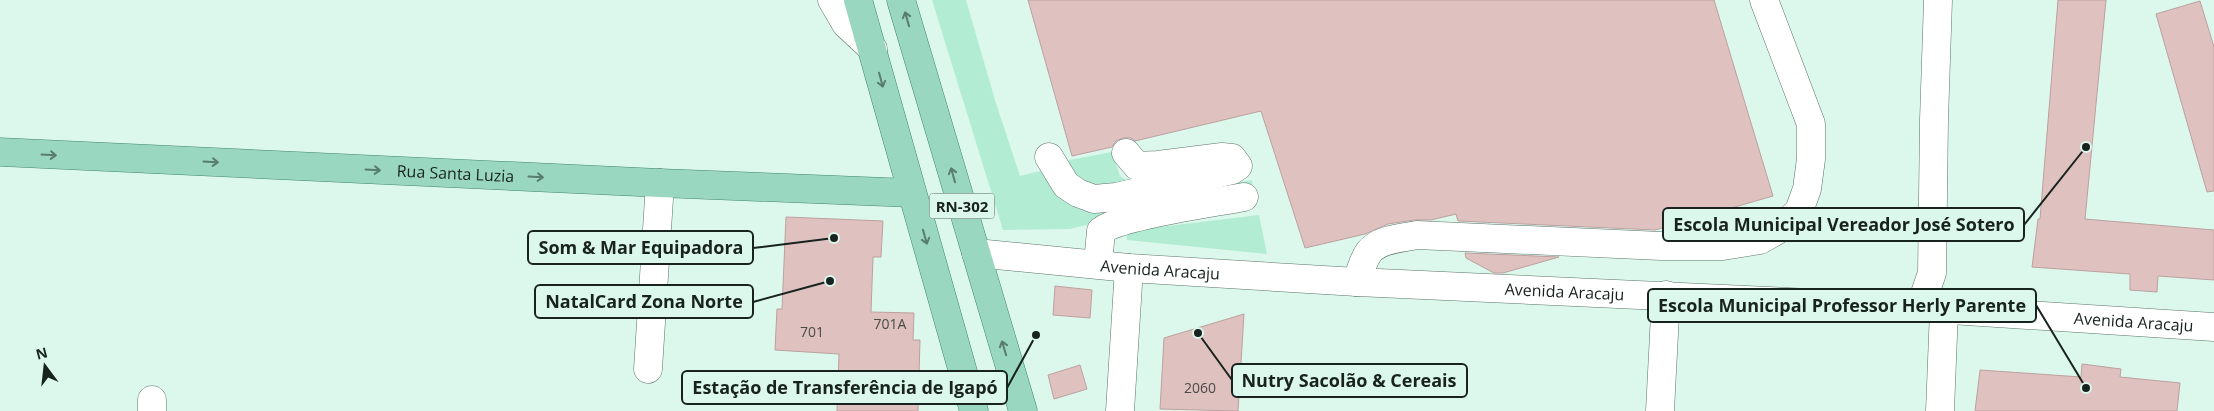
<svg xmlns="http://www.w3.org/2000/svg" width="2214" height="411" font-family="'Open Sans',sans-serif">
	<rect width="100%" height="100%" fill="#dcf8ec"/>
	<!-- green -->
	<path fill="#b2ecd3" d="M 932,0 L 966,0 L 995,100 L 1020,176 L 1040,171 L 1078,209 L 1098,211 L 1252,180 L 1253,191 L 1102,221 L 1070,229 L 1003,230 Z
		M 1112,152 L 1120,176 L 1131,183 L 1103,195 L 1083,183 L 1068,167 L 1069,160 Z
		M 1259,215 L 1267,254 L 1127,240 L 1126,231 Z"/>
	<!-- building -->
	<path fill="#dfc2c0" stroke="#bca09f" d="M 1028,0 L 1714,0 L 1773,196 L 1655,230 L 1458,221 L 1456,214 L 1431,220 L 1414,220 L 1388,224 L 1365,234 L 1305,248 L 1261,111 L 1135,141 L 1131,138 L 1123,138 L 1116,141 L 1112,147 L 1072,156 Z
		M 2058,0 L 2106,0 L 2085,219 L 2214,230 L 2214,280 L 2158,276 L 2157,292 L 2130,290 L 2130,274 L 2032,267 L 2038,219 L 2040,219 Z
		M 2200,1 L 2214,47 L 2214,191 L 2207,192 L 2156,14 Z
		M 786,217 L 883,221 L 881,257 L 873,257 L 871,312 L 914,313 L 913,340 L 920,340 L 918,411 L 837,411 L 839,354 L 775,350 L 777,309 L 782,309 Z
		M 1465,253 L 1559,257 L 1503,273 L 1494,273 L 1466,258 Z
		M 1055,286 L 1092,290 L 1090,318 L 1053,315 Z
		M 1244,314 L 1238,411 L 1160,409 L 1164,338 Z
		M 2082,364 L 2121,369 L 2120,377 L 2180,383 L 2177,411 L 1975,411 L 1980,370 L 2081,377 Z
		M 1080,365 L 1087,389 L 1054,399 L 1048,375 Z"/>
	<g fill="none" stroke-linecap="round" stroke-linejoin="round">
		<defs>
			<g id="minor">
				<path d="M 832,0 L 846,24 L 873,49"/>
				<path d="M 1049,157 L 1066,185 L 1078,193 L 1094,199 L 1116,197 L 1232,170 L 1238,166 L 1232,158 L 1222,157 L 1158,165 L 1137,166 L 1126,153"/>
				<path id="s1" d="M 976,253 L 1129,268 L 1357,282 L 1920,308 L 2214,327"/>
				<path d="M 1098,264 L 1101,231 C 1121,215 1214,203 1244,197"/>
				<path d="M 1357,282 C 1360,272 1363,260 1369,252 C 1379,239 1402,238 1417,235 L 1661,246 L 1723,246 L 1760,240 L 1781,228 L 1799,211 L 1807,189 L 1811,159 L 1811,124 L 1764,0"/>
				<path d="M 1920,308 L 1932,273 L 1934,120 L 1938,0"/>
				<path d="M 648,369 L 660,183"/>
				<path d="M 152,411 L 152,400"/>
				<path d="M 1120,411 L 1129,268"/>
				<path d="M 1660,411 L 1666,295"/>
				<path d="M 1940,411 L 1944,310"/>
			</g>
			<g id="major">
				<path d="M 858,0 L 974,411"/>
				<path d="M 901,0 L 1023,411"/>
				<path id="s2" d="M 0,152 L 660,183 L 912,193"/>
			</g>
		</defs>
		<!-- minor casing -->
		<use href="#minor" stroke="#5b7369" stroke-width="29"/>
		<!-- major casing -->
		<use href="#major" stroke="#41876d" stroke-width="29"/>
		<!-- minor -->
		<use href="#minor" stroke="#fff" stroke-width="28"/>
		<!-- major -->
		<use href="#major" stroke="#9ad7c1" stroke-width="28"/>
	</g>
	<!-- one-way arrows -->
	<defs><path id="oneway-shaft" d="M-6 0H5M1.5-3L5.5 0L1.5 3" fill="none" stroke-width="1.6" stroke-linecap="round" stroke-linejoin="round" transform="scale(1.25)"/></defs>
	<g stroke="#597c70">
		<use href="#oneway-shaft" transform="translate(907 19) rotate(-106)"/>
		<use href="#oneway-shaft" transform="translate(881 80) rotate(75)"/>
		<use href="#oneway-shaft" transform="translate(49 155) rotate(3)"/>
		<use href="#oneway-shaft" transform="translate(211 162) rotate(3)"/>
		<use href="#oneway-shaft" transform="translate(373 170) rotate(3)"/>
		<use href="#oneway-shaft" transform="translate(953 175) rotate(-106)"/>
		<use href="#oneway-shaft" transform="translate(536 177) rotate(3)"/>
		<use href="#oneway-shaft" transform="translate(925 237) rotate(74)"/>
		<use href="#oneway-shaft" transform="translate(1004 348) rotate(-107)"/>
	</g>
	<g text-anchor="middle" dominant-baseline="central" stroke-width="4.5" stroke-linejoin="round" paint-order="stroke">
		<!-- number labels -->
		<g font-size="14" fill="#4a4a46">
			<text x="890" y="323">701A</text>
			<text x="812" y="331">701</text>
			<text x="1200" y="387">2060</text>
		</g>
		<!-- shield labels -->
		<rect fill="#dcf8ec" stroke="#53625c" stroke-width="1" x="929.5" y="193.5" width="65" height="25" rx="4"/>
		<g font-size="15" font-weight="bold" fill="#18221e">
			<text x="962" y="206">RN-302</text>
		</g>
		<!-- street labels -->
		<g font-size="16" fill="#18221e" stroke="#dcf8ec">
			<text stroke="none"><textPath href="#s2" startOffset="456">Rua Santa Luzia</textPath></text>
			<text stroke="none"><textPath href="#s1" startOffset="185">Avenida Aracaju</textPath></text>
			<text stroke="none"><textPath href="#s1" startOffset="590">Avenida Aracaju</textPath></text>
			<text stroke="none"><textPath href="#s1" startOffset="1160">Avenida Aracaju</textPath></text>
		</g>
	</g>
	<!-- callouts -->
	<path fill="none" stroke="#18221e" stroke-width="2" d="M2086 147L2024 225M834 238L753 248M830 281L753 302M2086 388L2036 305M1198 333L1232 380M1036 335L1007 388"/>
	<g fill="#18221e" stroke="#dcf8ec" stroke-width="2">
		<circle cx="2086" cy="147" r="5"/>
		<circle cx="834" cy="238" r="5"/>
		<circle cx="830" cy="281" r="5"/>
		<circle cx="2086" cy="388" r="5"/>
		<circle cx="1198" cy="333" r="5"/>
		<circle cx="1036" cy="335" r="5"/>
	</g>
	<g fill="#dcf8ec" stroke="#18221e" stroke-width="2">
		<rect x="1663" y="208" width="361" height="33" rx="5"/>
		<rect x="528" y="231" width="225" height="33" rx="5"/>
		<rect x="535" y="285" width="218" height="33" rx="5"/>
		<rect x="1648" y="289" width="388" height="33" rx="5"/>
		<rect x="1232" y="364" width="235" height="33" rx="5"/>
		<rect x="682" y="371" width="325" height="33" rx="5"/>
	</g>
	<g font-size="18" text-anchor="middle" font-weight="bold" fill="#18221e">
		<text x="1844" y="231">Escola Municipal Vereador José Sotero</text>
		<text x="641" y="254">Som &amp; Mar Equipadora</text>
		<text x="644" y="308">NatalCard Zona Norte</text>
		<text x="1842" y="312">Escola Municipal Professor Herly Parente</text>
		<text x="1349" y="387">Nutry Sacolão &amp; Cereais</text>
		<text x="845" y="394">Estação de Transferência de Igapó</text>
	</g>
	<!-- north arrow -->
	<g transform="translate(45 366) rotate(345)" stroke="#dcf8ec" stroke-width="4" paint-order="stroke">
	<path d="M0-4L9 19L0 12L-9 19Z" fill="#18221e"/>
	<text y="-8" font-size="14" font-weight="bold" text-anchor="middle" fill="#18221e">N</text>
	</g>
</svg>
